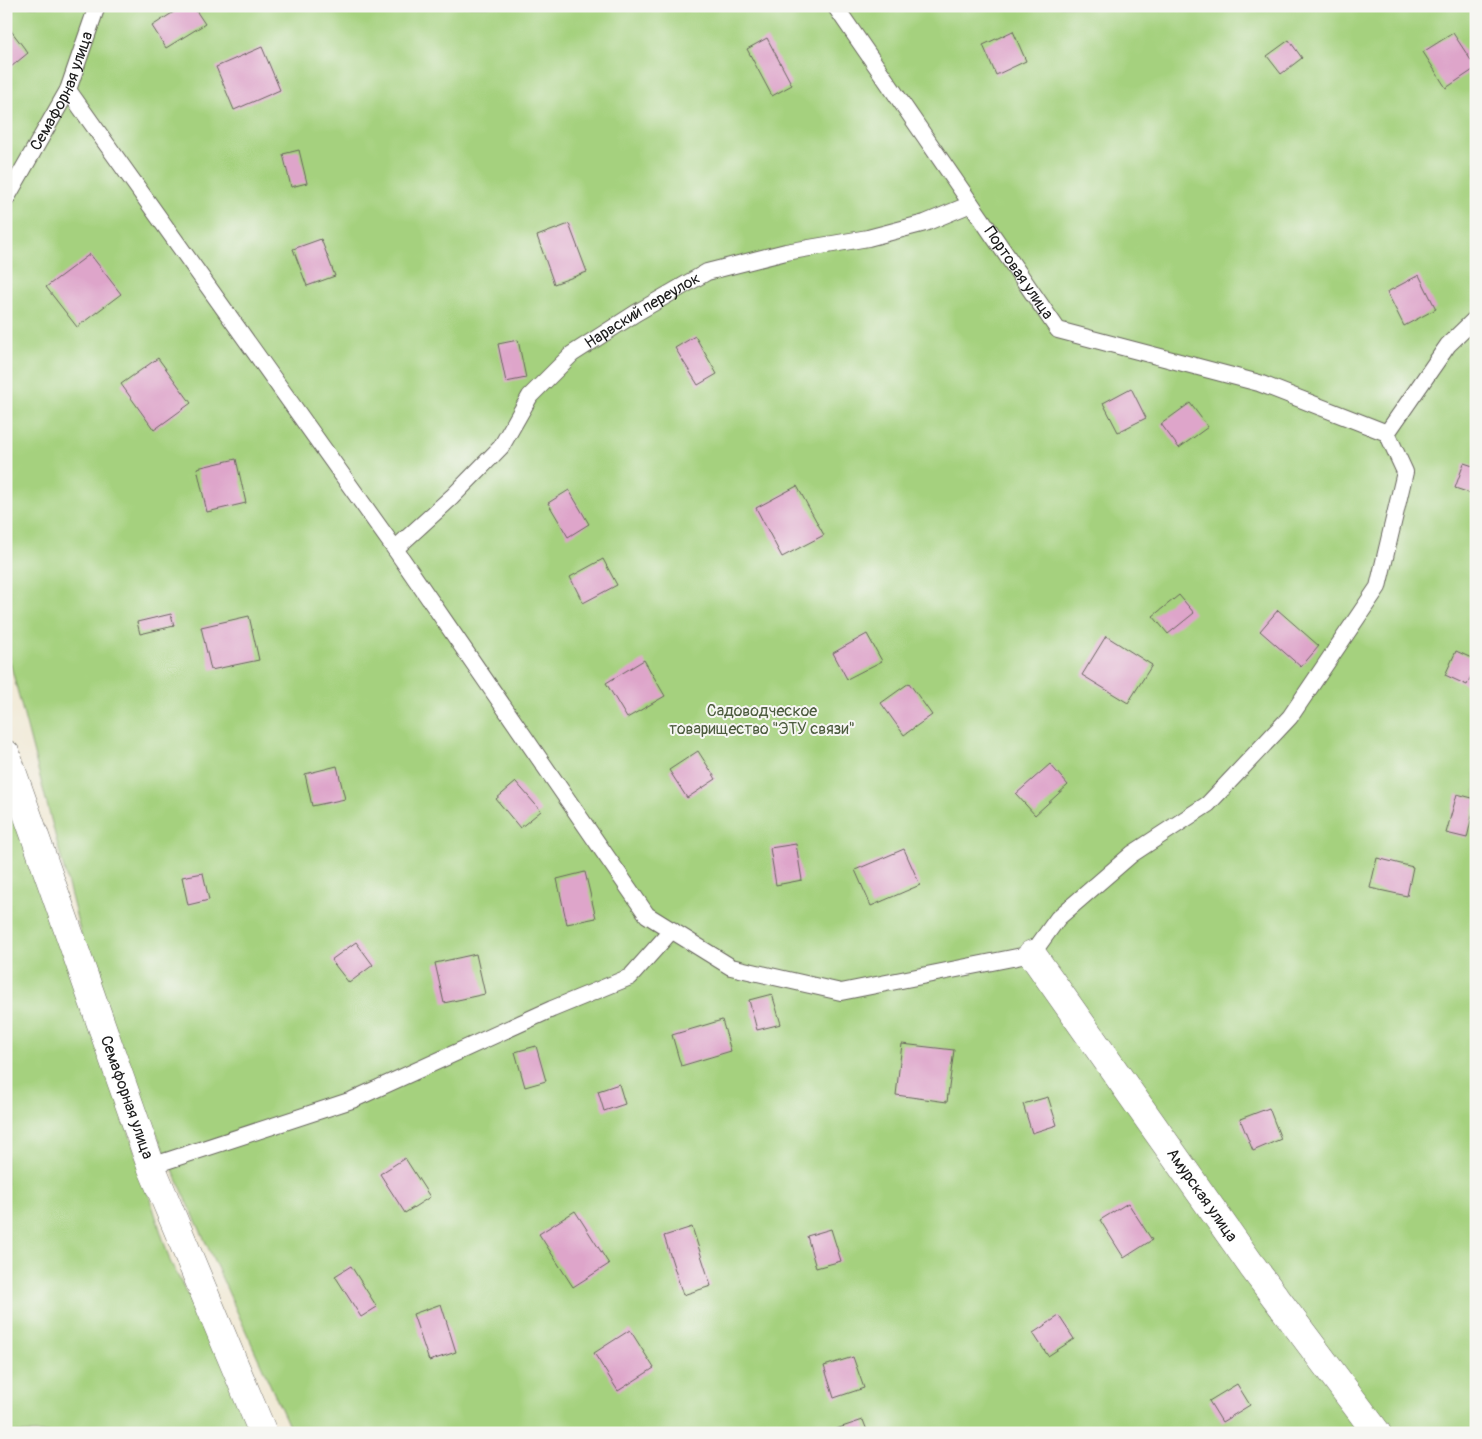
<svg xmlns="http://www.w3.org/2000/svg" width="1482" height="1439" font-family="Pangolin,sans-serif">
	<rect width="100%" height="100%" fill="#f6f6f2"/>
	<filter id="ink" filterUnits="userSpaceOnUse"><feTurbulence type="fractalNoise" baseFrequency=".02" numOctaves="2"/><feDisplacementMap in="SourceGraphic" scale="10" xChannelSelector="R" yChannelSelector="G"/><feConvolveMatrix kernelMatrix="1 2 1 2 8 2 1 2 1" color-interpolation-filters="sRGB"/></filter>
	<filter id="wash" filterUnits="userSpaceOnUse"><feTurbulence type="fractalNoise" baseFrequency=".0096" numOctaves="4" result="noise"/><feDisplacementMap in="SourceGraphic" scale="20" xChannelSelector="R" yChannelSelector="G"/><feGaussianBlur stdDeviation="1.12" result="paint"/><feColorMatrix in="noise" values="0 0 0 0 0 0 0 0 0 0 0 0 0 0 0 0 0 1.4 0 .05"/><feComposite in="paint" operator="in"/></filter>
	<g filter="url(#wash)">
		<rect width="100%" height="100%" fill="#f1e9d5"/>
		<!-- green -->
		<path fill="#a5d17e" stroke="#60764d" d="M 6,6 L 1476,6 L 1476,1433 L 292,1433 L 101,1011 L 6,647 Z
			M 6,745 L 170,1261 L 261,1433 L 6,1433 Z"/>
		<g id="blocks">
			<!-- building -->
			<path fill="#dea5ca" d="M 183,6 L 193,6 L 205,24 L 166,48 L 152,26 Z
				M 9,28 L 28,53 L 6,71 L 6,30 Z
				M 1013,31 L 1026,61 L 996,75 L 983,45 Z
				M 1453,33 L 1476,68 L 1446,88 L 1423,52 Z
				M 767,38 L 792,85 L 772,96 L 747,49 Z
				M 1289,40 L 1302,58 L 1281,74 L 1267,56 Z
				M 262,47 L 280,90 L 234,110 L 216,67 Z
				M 299,150 L 307,183 L 291,187 L 283,154 Z
				M 569,224 L 587,272 L 554,284 L 537,236 Z
				M 321,239 L 335,276 L 307,286 L 293,249 Z
				M 90,254 L 121,294 L 77,327 L 46,287 Z
				M 1419,275 L 1436,309 L 1404,326 L 1387,292 Z
				M 695,336 L 717,374 L 698,385 L 675,348 Z
				M 518,340 L 526,378 L 506,382 L 498,344 Z
				M 158,358 L 191,403 L 154,430 L 121,384 Z
				M 1131,388 L 1146,418 L 1118,432 L 1103,403 Z
				M 1190,403 L 1208,427 L 1179,448 L 1161,424 Z
				M 236,459 L 246,503 L 207,512 L 197,468 Z
				M 1464,463 L 1476,467 L 1476,495 L 1455,488 Z
				M 797,486 L 824,535 L 782,557 L 756,508 Z
				M 569,490 L 589,524 L 568,537 L 548,503 Z
				M 603,559 L 617,585 L 583,603 L 570,577 Z
				M 1179,595 L 1194,613 L 1168,634 L 1153,616 Z
				M 1278,610 L 1319,646 L 1301,667 L 1260,631 Z
				M 171,614 L 174,626 L 140,634 L 137,622 Z
				M 249,616 L 259,660 L 211,670 L 201,627 Z
				M 867,634 L 882,661 L 847,679 L 833,653 Z
				M 1106,636 L 1152,665 L 1128,703 L 1082,675 Z
				M 1456,651 L 1476,660 L 1476,665 L 1467,685 L 1445,675 Z
				M 644,660 L 665,696 L 627,718 L 606,683 Z
				M 909,683 L 932,715 L 904,735 L 881,703 Z
				M 698,751 L 716,779 L 687,798 L 669,770 Z
				M 1050,764 L 1068,785 L 1035,815 L 1016,794 Z
				M 337,766 L 345,799 L 312,806 L 305,774 Z
				M 516,782 L 541,811 L 520,828 L 496,799 Z
				M 1457,794 L 1476,799 L 1467,838 L 1446,833 Z
				M 796,844 L 802,880 L 776,885 L 770,848 Z
				M 904,849 L 920,885 L 871,906 L 855,870 Z
				M 1377,858 L 1413,867 L 1407,896 L 1370,888 Z
				M 585,872 L 596,918 L 567,924 L 557,879 Z
				M 203,873 L 209,900 L 188,905 L 182,877 Z
				M 356,942 L 373,965 L 349,983 L 331,960 Z
				M 476,954 L 485,994 L 444,1003 L 435,963 Z
				M 772,994 L 781,1024 L 757,1030 L 749,1000 Z
				M 722,1020 L 731,1051 L 681,1066 L 672,1035 Z
				M 902,1044 L 954,1050 L 947,1102 L 896,1095 Z
				M 536,1046 L 546,1081 L 525,1087 L 515,1052 Z
				M 619,1084 L 625,1104 L 604,1111 L 598,1091 Z
				M 1048,1097 L 1057,1125 L 1032,1133 L 1023,1104 Z
				M 1269,1108 L 1281,1139 L 1253,1151 L 1240,1119 Z
				M 405,1158 L 430,1197 L 405,1213 L 380,1174 Z
				M 1128,1203 L 1152,1240 L 1124,1258 L 1100,1220 Z
				M 575,1211 L 609,1264 L 573,1287 L 539,1234 Z
				M 692,1227 L 711,1286 L 683,1295 L 664,1236 Z
				M 831,1229 L 841,1261 L 816,1268 L 807,1236 Z
				M 351,1266 L 377,1307 L 361,1317 L 335,1276 Z
				M 441,1304 L 456,1352 L 429,1361 L 413,1314 Z
				M 1059,1316 L 1074,1339 L 1048,1356 L 1033,1333 Z
				M 630,1330 L 654,1368 L 618,1391 L 594,1353 Z
				M 853,1357 L 864,1388 L 834,1398 L 824,1366 Z
				M 1237,1384 L 1250,1405 L 1222,1422 L 1209,1401 Z
				M 863,1420 L 868,1433 L 833,1433 L 833,1430 Z"/>
		</g>
	</g>
	<g filter="url(#ink)">
		<use href="#blocks" fill-opacity="0" stroke="#67645d" stroke-width="1"/>
		<g fill="none" stroke-linecap="round" stroke-linejoin="round">
			<defs>
				<g id="service">
					<path id="s1" d="M 835,6 L 1058,330 L 1259,383 L 1387,433"/>
					<path d="M 68,90 L 395,549 L 647,915 L 731,967 L 841,992 L 1032,954 L 1058,918 L 1132,854 L 1208,804 L 1290,717 L 1378,587 L 1405,472 L 1387,433"/>
					<path id="s2" d="M 6,199 L 68,90 L 97,6"/>
					<path d="M 1387,433 L 1448,345 L 1476,318"/>
					<path id="s3" d="M 395,549 L 452,497 L 501,447 L 530,396 L 572,354 L 636,313 L 707,272 L 786,252 L 868,238 L 925,223 L 971,204"/>
					<path d="M 151,1166 L 352,1100 L 552,1009 L 630,977 L 672,930"/>
				</g>
				<g id="minor">
					<path id="s4" d="M 6,754 L 151,1166 L 263,1433"/>
					<path id="s5" d="M 1032,954 L 1252,1266 L 1377,1433"/>
				</g>
			</defs>
			<!-- service casing -->
			<use href="#service" stroke="#67645d" stroke-width="18"/>
			<!-- minor casing -->
			<use href="#minor" stroke="#67645d" stroke-width="29"/>
			<!-- service -->
			<use href="#service" stroke="#fff" stroke-width="16"/>
			<!-- minor -->
			<use href="#minor" stroke="#fff" stroke-width="28"/>
		</g>
	</g>
	<g text-anchor="middle" dominant-baseline="central" stroke-width="4" stroke-linejoin="round" paint-order="stroke">
		<!-- street labels -->
		<g font-size="16" fill="#1c1c1c" stroke="#f6f6f2">
			<text stroke="none"><textPath href="#s2" startOffset="122">Семафорная улица</textPath></text>
			<text stroke="none"><textPath href="#s1" startOffset="324">Портовая улица</textPath></text>
			<text stroke="none"><textPath href="#s3" startOffset="348">Нарвский переулок</textPath></text>
			<text stroke="none"><textPath href="#s4" startOffset="364">Семафорная улица</textPath></text>
			<text stroke="none"><textPath href="#s5" startOffset="295">Амурская улица</textPath></text>
		</g>
		<!-- park labels -->
		<g font-size="16" fill="#4c5b3e" stroke="#f6f6f2">
			<text x="762" y="711">Садоводческое<tspan x="762" dy="18">товарищество "ЭТУ связи"</tspan></text>
		</g>
	</g>
	<!-- margin -->
	<rect width="1482" height="1439" fill="none" stroke="#f6f6f2" stroke-width="25"/>
</svg>
